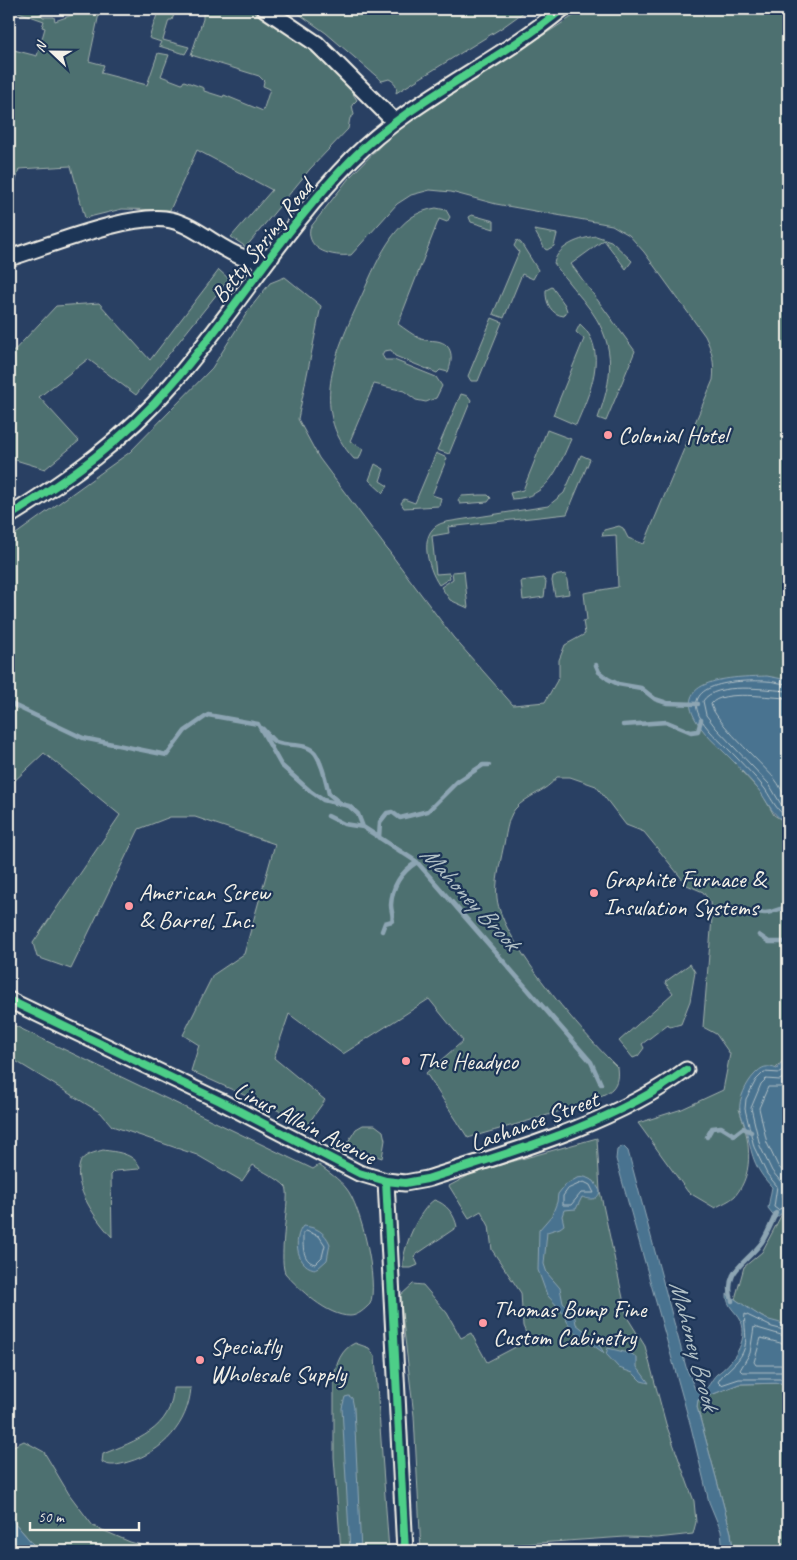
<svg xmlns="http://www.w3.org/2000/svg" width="797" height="1560" font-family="Caveat,sans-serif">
	<rect width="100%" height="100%" fill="#294063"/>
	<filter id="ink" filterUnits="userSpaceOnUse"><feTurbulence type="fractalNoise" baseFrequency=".02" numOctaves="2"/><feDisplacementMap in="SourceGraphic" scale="10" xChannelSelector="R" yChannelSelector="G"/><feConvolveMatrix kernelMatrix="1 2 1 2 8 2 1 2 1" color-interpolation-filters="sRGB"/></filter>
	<g filter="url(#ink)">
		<!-- green -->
		<path fill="#4e6f70" stroke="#a1b0ac" d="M 10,9 L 37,9 L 43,17 L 54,17 L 55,21 L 75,14 L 75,11 L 100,9 L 89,61 L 104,65 L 101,73 L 147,85 L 158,53 L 169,55 L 161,76 L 182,84 L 184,81 L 204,88 L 204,91 L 223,97 L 224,95 L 263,111 L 270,89 L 263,86 L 264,81 L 259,76 L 191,55 L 203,19 L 203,9 L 249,9 L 295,38 L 320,59 L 348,86 L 357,100 L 352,105 L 354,115 L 350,118 L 348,129 L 310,169 L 246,247 L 231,237 L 272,190 L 197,150 L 170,210 L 122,209 L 85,218 L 71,166 L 19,169 L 9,208 L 9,175 L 12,163 L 9,162 L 9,46 L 10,49 L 37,56 L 45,28 L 42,27 L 44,21 Z
			M 159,9 L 176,9 L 172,20 L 169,20 L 163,40 L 189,47 L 185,54 L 159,46 L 161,42 L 149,38 Z
			M 292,9 L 528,9 L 503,27 L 396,93 C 398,86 395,82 389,79 L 382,81 L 326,33 Z
			M 584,9 L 788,9 L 788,698 L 742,772 L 761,792 L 774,815 L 788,824 L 788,1055 L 739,1109 C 749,1137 756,1171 735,1196 C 730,1201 721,1204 715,1208 L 688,1192 L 638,1123 L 682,1109 L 723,1090 L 730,1054 L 716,1034 L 703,1027 L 712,918 L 710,902 L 703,892 L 687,885 L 644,832 L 626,825 L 596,786 L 570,777 L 557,777 C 546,792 527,795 515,809 C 507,818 506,837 503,849 C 500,864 495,883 497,898 C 501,941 585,1036 617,1067 C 618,1075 618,1083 612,1089 C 597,1104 494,1130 468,1138 L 426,1073 L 463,1041 L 429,999 L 343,1054 L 289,1014 L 274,1058 L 325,1100 L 308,1124 L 191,1071 L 199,1045 L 183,1035 L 213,975 L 244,954 L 275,844 L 195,817 L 170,817 L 139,829 L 71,969 L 37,957 L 33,943 L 120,815 L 44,753 L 9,786 L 9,539 L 130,452 L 212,368 L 248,311 L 270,283 L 285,277 L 321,306 L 298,419 L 319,458 L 453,637 L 513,705 L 545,702 L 559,677 L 559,660 L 565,645 L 585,634 L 583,621 L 587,620 L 584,593 L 618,587 L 616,535 L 602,536 L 604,530 L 619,526 L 623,528 L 628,538 L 644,544 L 713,380 C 715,364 712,350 705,336 L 644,252 L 629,235 L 612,225 L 496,204 L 451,192 L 430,190 L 411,195 L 397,204 L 351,255 C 333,257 306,251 310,228 L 349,178 L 388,138 L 418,116 Z
			M 436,208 L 446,210 L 450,217 L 447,222 L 439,219 L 398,324 C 405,329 413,335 421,339 C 426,341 431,340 437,341 C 454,344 453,360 448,372 L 440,370 L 437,373 L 395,356 L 391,350 L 384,351 L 382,355 L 385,360 L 394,360 L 436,377 L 442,386 L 436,398 L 426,402 L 416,400 L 404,391 L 374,384 L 350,441 L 363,449 L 359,459 L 354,459 C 307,408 338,347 362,295 C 371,275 379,255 392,237 C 404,221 416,211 436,208 Z
			M 472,215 L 494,221 L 494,229 L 471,222 L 469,217 Z
			M 534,230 L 557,234 L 554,246 L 547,250 L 545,249 Z
			M 596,236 L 611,241 L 632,261 L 626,269 L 604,240 L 571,264 L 635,351 L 606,421 L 598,418 C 612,379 617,348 592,312 C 580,295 565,280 554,263 C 558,245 581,238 596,236 Z
			M 517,240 L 521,243 L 538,270 L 533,279 L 522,274 L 504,318 L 493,314 L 519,252 L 514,246 Z
			M 219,270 L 229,279 L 136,395 L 88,359 L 39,397 L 79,441 L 45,469 L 9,458 L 9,356 L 56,306 L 99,303 L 150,360 Z
			M 552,287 L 565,305 L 567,311 L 564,316 C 551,315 545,302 546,290 Z
			M 492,318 L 502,322 L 478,381 L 471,381 L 468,376 Z
			M 580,324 C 610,350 589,395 576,425 L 553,415 L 584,339 L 576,332 Z
			M 461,394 L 468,396 L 471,400 L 449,454 L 437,450 Z
			M 547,430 L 571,439 C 558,468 548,498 512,499 L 510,493 L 523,490 Z
			M 436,453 L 447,458 L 432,495 L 441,498 L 439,506 L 404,508 L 401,503 L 404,499 L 415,503 Z
			M 581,455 L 590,459 L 567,514 L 448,527 L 449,533 L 432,536 L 436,574 L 449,573 L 450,578 L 439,585 C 427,567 416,528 446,522 L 548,506 L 564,493 Z
			M 375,464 L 384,469 L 380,481 L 388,486 L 383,493 L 369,480 Z
			M 480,495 L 488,495 L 491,498 L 488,502 L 460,504 L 458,500 L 461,496 Z
			M 464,571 L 468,608 L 450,600 L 441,587 L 453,579 L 452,572 Z
			M 566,574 L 569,594 L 555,596 L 552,581 L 553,576 Z
			M 543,578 L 546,582 L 544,597 L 523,600 L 521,581 Z
			M 690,964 L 695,972 L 690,1001 L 681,1024 L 670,1027 L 668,1024 L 642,1044 L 644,1048 L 638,1056 L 633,1058 L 619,1041 L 673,993 L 665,982 Z
			M 9,1023 L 313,1169 L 319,1165 C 328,1172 339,1179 346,1188 C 361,1205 379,1284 370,1304 C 365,1309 358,1316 350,1316 C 327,1316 299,1289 285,1273 C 278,1256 291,1194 286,1187 C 278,1178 263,1172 253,1165 L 242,1181 L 197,1155 L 112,1126 L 101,1113 L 9,1057 Z
			M 363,1125 L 375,1125 L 383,1131 L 385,1140 L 382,1158 L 346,1145 L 356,1129 Z
			M 597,1138 L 600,1191 L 627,1317 L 645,1346 L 666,1424 L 694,1501 L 696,1522 L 693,1534 L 657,1538 L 625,1537 L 421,1551 L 414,1416 L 400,1296 L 413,1284 L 423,1285 L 447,1313 L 461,1338 L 471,1333 L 487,1362 L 529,1340 L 523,1326 L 521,1293 L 492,1250 L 489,1226 L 481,1211 L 469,1218 L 449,1186 L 475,1172 Z
			M 103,1150 C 117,1152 133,1153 140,1167 L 139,1169 L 115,1171 L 111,1175 L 112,1237 C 97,1221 72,1187 80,1163 C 82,1155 96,1152 103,1150 Z
			M 434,1200 C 446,1203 455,1215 457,1227 L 414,1256 L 418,1265 L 411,1268 L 403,1268 C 401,1250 419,1210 434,1200 Z
			M 788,1208 L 788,1327 C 781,1322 774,1323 766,1319 C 755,1314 745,1306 735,1299 L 744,1267 L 762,1252 L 783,1212 Z
			M 355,1343 L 369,1348 L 375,1357 L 389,1551 L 341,1551 L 334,1457 L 334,1378 C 336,1364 341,1349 355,1343 Z
			M 788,1383 L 788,1551 L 733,1551 L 731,1533 L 697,1407 L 698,1400 L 739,1384 Z
			M 173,1388 L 191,1388 C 188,1424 163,1452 128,1462 C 119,1465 109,1467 102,1462 L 103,1454 C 135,1441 173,1429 173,1388 Z
			M 24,1441 L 44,1452 L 69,1494 L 93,1526 L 130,1542 L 163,1551 L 39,1551 L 14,1522 L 9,1507 L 9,1448 Z"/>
		<!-- water -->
		<path fill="#497390" stroke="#8da5b3" d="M 767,676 L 788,680 L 788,824 C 772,814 771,808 761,793 C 754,783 744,774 736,764 C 723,750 707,738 697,722 C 668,676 741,677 767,676 Z
			M 788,1055 L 788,1208 L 776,1218 L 768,1208 L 772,1187 C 753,1167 752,1154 746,1129 C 744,1122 741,1116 740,1110 C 738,1100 747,1082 754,1075 C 762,1066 767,1065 777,1069 Z
			M 623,1146 L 628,1151 L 686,1367 L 695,1389 L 699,1392 C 710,1389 710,1380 717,1374 C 732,1364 749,1341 741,1321 C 737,1312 726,1307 727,1294 C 739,1301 750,1310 762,1317 C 771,1322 780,1321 788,1327 L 788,1383 L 739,1384 L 698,1400 L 697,1407 L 731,1533 L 733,1551 L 723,1551 L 721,1531 L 709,1502 L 691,1427 L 616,1159 L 617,1150 Z
			M 585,1177 L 594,1181 L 600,1191 C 598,1201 590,1200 582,1197 L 576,1209 L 564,1210 L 562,1216 L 564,1225 L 560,1228 L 547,1232 L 544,1264 L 547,1273 L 560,1288 L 563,1303 L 575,1318 L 576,1324 L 596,1340 L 604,1353 L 572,1330 L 560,1309 L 547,1295 L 538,1270 L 539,1230 L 552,1215 L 557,1202 L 558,1194 L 565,1185 L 577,1178 Z
			M 303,1226 C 316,1227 325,1232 330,1244 L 327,1260 L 317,1269 C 297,1269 292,1239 303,1226 Z
			M 608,1348 L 632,1354 L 637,1358 L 637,1367 L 649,1383 L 641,1381 L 633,1373 L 619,1368 L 606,1354 Z
			M 349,1396 L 352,1398 L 354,1408 L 361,1551 L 350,1551 L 342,1408 L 345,1397 Z
			M 9,1507 L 14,1522 L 39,1551 L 9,1551 Z"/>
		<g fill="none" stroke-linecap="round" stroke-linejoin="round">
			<!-- shore -->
			<path stroke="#b0bfc5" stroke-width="1" d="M 788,684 C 781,684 773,681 766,681 C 743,680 679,681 701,719 C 710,734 725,745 737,758 C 746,768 757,778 765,789 C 773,801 776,810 788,818
				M 788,691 C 769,690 715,681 703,701 L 706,715 L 716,728 L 769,784 L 782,806 L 788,811
				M 788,698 C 772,698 722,689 711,704 C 713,719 761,763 774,778 C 780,785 783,794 788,802
				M 788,1063 L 780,1073 L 764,1072 L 756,1080 L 746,1099 L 745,1109 L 754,1147 L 767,1174 L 777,1186 L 774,1207 L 778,1210 L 788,1204
				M 788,1073 L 780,1080 L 766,1079 L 761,1084 L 751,1108 L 760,1146 L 772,1171 L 782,1183 L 783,1197 L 788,1198
				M 788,1084 L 780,1087 L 768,1087 L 759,1108 L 767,1143 L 778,1166 L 788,1177
				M 584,1182 L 590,1185 L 594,1193 L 581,1193 L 571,1205 L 563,1205 L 563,1196 L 568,1189 Z
				M 306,1231 L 319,1236 L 325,1245 L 322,1257 L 315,1264 C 302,1261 303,1246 303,1234 Z
				M 788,1331 L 772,1327 L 745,1314 C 743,1325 749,1340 743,1352 C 738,1364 722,1373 718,1382 L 721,1385 L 739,1379 L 788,1379
				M 788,1337 L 754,1327 L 750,1353 L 740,1370 L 742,1372 L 788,1372
				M 788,1345 L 761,1338 L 754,1362 L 756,1365 L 788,1365"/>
			<!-- stream -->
			<path stroke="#8da5b3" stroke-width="4.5" d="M 596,665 L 599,672 L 608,679 L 618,684 L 641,688 L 655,699 L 667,703 L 698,704
				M 9,703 L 83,738 L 167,755 L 185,731 L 208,715 L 258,724 L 281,765 L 310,791 L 323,800 L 349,806 L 358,814 L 363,827 L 417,862 L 591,1062 L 601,1084
				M 623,725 L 667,722 L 691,732 L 698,731 L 701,720
				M 263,729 C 266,732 270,738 274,741 C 286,748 305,741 315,753 C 323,764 326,782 329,794 L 339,802
				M 328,816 L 344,824 L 363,827
				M 379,838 L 380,822 L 387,813 L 392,812 L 400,818 L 428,811 L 457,782 L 483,765 L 489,765
				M 755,911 C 773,917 774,907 788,908
				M 382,931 L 385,923 L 392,921 C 394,916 391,911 391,905 C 392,886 401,872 417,862
				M 759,935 L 769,942 L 788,942
				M 707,1137 L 712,1128 L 721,1127 L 734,1135 L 743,1128 L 751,1132
				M 732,1301 C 723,1270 746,1264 762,1242 C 768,1233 772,1222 776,1213"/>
			<defs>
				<path id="minor" d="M 265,9 L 317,44 L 395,122
					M 9,258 C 48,246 133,211 171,220 C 199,227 219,250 245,258 C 252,261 264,257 272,256
					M 9,516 C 69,479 125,439 171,385 C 234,313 284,228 352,159 C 413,98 496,64 562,9
					M 9,1000 L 220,1101 L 359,1173 L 386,1181 L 405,1551
					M 386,1181 L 405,1183 L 427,1179 C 512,1152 615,1123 686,1070"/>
			</defs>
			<!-- minor casing -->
			<use href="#minor" stroke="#f4f1e8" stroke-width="19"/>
			<!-- minor -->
			<use href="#minor" stroke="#1d3557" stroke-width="15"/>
			<defs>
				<path id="cycleway" d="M 9,516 C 69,479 125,439 171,385 C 234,313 284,228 352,159 C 413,98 496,64 562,9
					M 9,1000 L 220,1101 L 359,1173 L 386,1181 L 405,1551
					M 386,1181 L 405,1183 L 427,1179 C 512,1152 615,1123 686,1070"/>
			</defs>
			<!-- cycleway casing -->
			<use href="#cycleway" stroke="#1d3557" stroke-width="11"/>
			<!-- cycleway -->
			<use href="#cycleway" stroke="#4dcf88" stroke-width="8"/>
		</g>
	</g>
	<!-- markers -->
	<g fill="#ff9aa2" stroke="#1d3557" stroke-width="2">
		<circle cx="608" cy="435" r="5"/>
		<circle cx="594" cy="893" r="5"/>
		<circle cx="129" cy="906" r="5"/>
		<circle cx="406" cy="1061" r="5"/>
		<circle cx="483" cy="1323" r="5"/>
		<circle cx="200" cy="1360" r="5"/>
	</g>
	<g text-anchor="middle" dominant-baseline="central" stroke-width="4.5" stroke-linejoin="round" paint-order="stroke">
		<!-- street labels -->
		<g font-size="24" fill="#f4f1e8" stroke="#1d3557">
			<text transform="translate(262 241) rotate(-52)">Betty Spring Road</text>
			<text transform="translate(534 1121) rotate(-20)">Lachance Street</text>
			<text transform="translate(305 1123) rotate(27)">Linus Allain Avenue</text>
		</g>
		<!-- poi labels -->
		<g font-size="24" fill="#f4f1e8" stroke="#1d3557" text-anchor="start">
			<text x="618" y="435">Colonial Hotel</text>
			<text x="604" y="879">Graphite Furnace &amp;<tspan x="604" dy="28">Insulation Systems</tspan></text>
			<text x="139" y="892">American Screw<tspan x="139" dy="28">&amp; Barrel, Inc.</tspan></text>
			<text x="416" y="1061">The Headyco</text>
			<text x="493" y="1309">Thomas Bump Fine<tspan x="493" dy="28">Custom Cabinetry</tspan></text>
			<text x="210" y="1346">Speciatly<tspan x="210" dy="28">Wholesale Supply</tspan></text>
		</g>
		<!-- water labels -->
		<g font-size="25" font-style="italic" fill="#b0bfc5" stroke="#1d3557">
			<text transform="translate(470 898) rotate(47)">Mahoney Brook</text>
			<text transform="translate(694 1345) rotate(75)">Mahoney Brook</text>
		</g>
	</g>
	<!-- margin -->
	<rect width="797" height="1560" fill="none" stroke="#1d3557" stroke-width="30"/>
	<rect x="15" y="15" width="767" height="1530" fill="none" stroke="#f4f1e8" stroke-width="2" filter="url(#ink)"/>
	<!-- north arrow -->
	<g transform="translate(52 52) rotate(292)" stroke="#1d3557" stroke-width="4" paint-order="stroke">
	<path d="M0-4L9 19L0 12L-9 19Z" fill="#f4f1e8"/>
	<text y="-8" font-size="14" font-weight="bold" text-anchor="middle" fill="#f4f1e8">N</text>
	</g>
	<!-- scale -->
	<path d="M30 1522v8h109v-8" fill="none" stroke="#f4f1e8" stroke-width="2.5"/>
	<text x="38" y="1522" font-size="15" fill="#f4f1e8" stroke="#1d3557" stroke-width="4" paint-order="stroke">50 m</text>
</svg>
